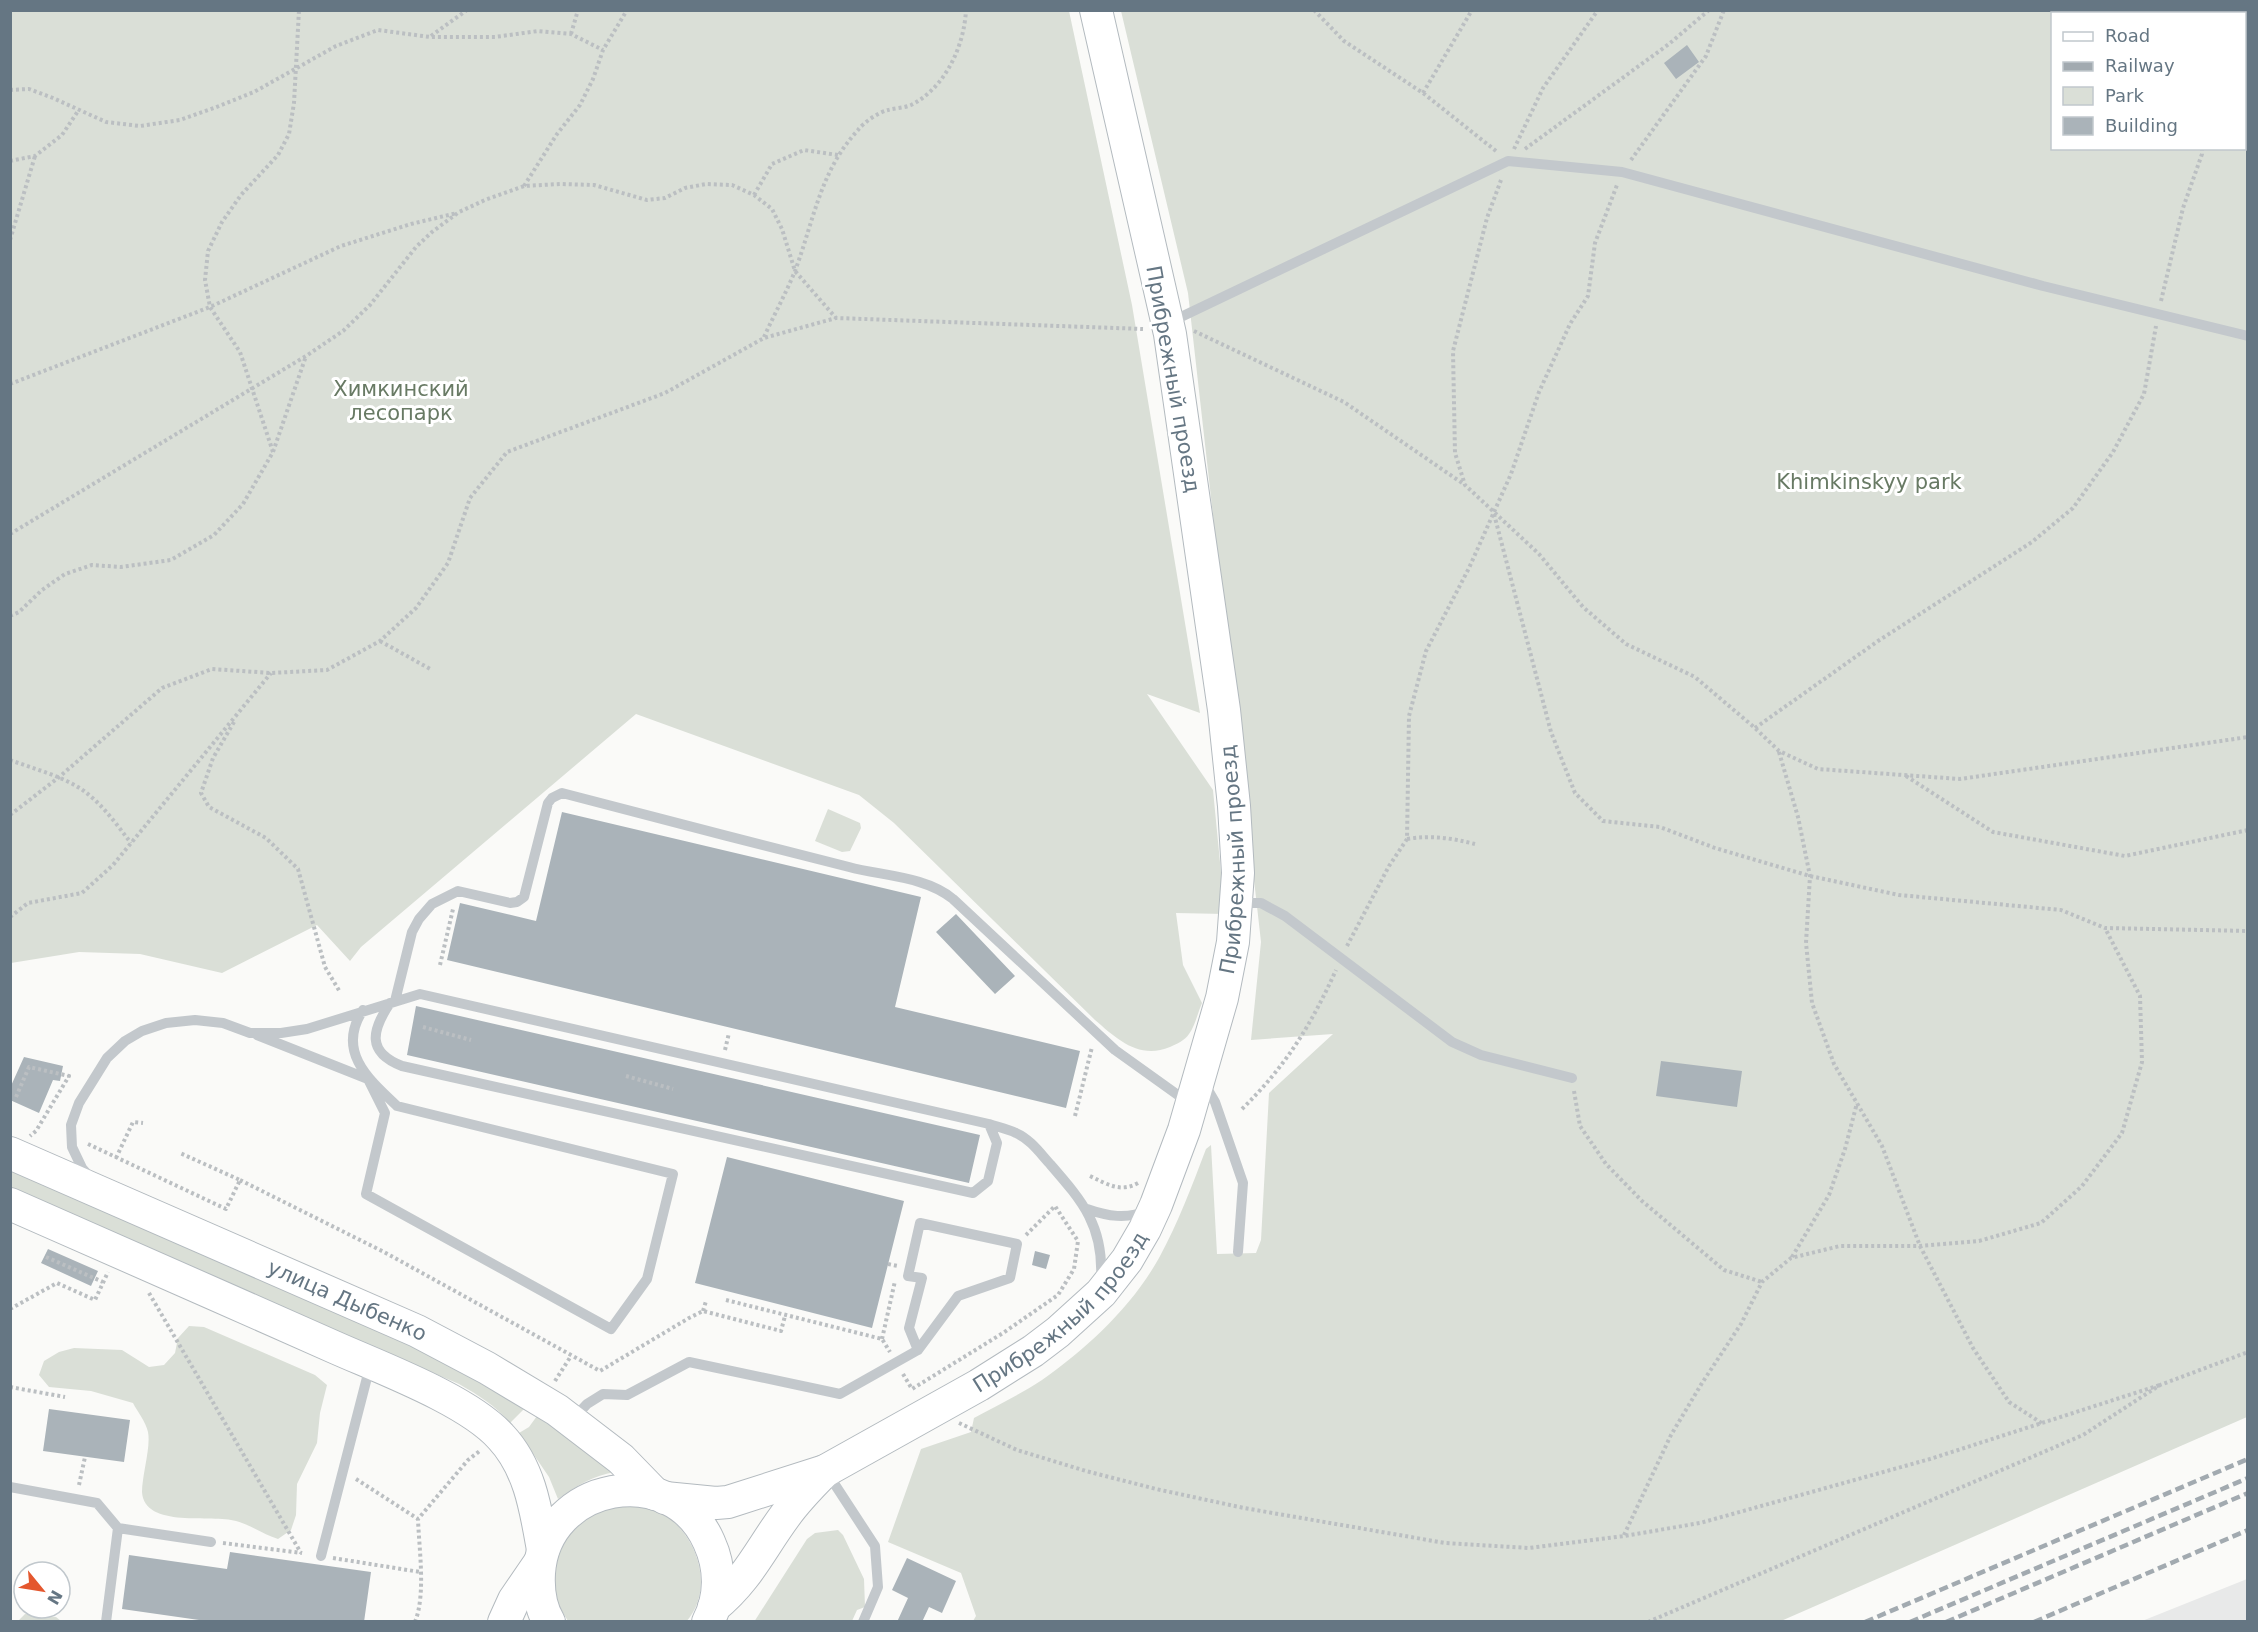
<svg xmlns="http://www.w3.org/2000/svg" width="2258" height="1632" font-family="'DejaVu Sans',sans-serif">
	<rect width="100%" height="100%" fill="#fafaf8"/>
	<!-- built -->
	<path fill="#e8e9e9" d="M 2247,1579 L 2247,1621 L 2142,1621 Z"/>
	<!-- green -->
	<path fill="#dadfd7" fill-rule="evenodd" d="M 11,11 L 1069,11 L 1132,305 L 1200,713 L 1147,694 L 1213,790 L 1225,914 L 1176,913 L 1183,965 L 1202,1003 C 1198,1012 1195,1026 1189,1034 C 1185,1040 1177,1044 1170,1047 C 1139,1060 1117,1039 1095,1020 L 894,823 L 859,795 L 636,714 L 361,947 L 350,961 L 317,925 L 222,973 L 140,954 L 79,952 L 11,963 Z
		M 1121,11 L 2247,11 L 2247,1417 L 1781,1621 L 973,1621 L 976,1616 L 961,1573 L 888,1542 L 921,1449 L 971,1432 L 974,1418 C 996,1406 1021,1394 1042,1380 C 1087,1348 1131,1308 1159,1258 C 1178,1223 1192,1186 1206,1149 L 1211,1145 L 1217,1254 L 1256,1253 L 1261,1240 L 1269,1093 L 1333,1034 L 1251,1040 L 1261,942 L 1188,293 ZM 2052,14 L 2244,14 L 2244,148 L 2052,148 Z
		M 828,809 L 860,823 L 861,828 L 850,851 L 842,852 L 815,841 Z
		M 11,1168 L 454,1361 L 525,1408 L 510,1423 C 496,1406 478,1395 459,1384 L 11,1191 Z
		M 189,1326 L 204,1327 L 315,1375 L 327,1385 L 320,1413 L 317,1443 L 297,1484 L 296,1515 L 291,1530 L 278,1539 C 264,1535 251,1525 236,1521 C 213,1514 144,1529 142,1492 C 142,1475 151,1447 148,1432 C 146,1422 137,1411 133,1403 L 91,1391 L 49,1387 L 39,1375 L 44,1361 L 59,1352 L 74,1348 L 122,1350 L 149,1367 L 164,1365 L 175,1353 L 178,1338 Z
		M 537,1416 L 616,1472 C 593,1475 577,1486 558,1499 L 549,1477 L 519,1433 L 529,1427 Z
		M 615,1506 C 632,1506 650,1505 665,1515 C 698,1537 715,1589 686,1622 L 568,1621 C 564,1615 560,1608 557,1601 C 546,1569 563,1528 593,1514 C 600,1510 608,1508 615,1506 Z
		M 838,1530 L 843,1535 L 864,1579 L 865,1607 L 857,1610 L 852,1621 L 754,1622 L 807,1539 L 815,1533 Z
		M 25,1614 L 56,1617 L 61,1621 L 18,1621 Z"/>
	<!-- building -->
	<path fill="#aab3b9" d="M 1687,45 L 1699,62 L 1676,79 L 1664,63 Z
		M 562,812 L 921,897 L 895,1007 L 1080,1051 L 1066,1108 L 447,960 L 460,903 L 536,921 Z
		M 956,914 L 1015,976 L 995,994 L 936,932 Z
		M 416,1006 L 980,1135 L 969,1183 L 407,1055 Z
		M 24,1057 L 63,1066 L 60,1081 L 53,1080 L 39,1113 L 10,1100 L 10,1088 Z
		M 1661,1061 L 1742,1071 L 1737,1107 L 1656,1096 Z
		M 727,1157 L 904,1201 L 872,1328 L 695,1283 Z
		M 48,1249 L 98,1271 L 91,1286 L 41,1263 Z
		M 1035,1251 L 1050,1255 L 1046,1269 L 1032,1265 Z
		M 49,1409 L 130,1420 L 124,1462 L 43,1451 Z
		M 230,1552 L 371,1572 L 364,1622 L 213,1622 L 122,1609 L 129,1555 L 227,1569 Z
		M 907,1558 L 956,1581 L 942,1613 L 929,1607 L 922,1622 L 897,1622 L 908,1598 L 892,1590 Z"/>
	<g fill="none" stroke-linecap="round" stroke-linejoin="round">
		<defs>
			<g id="secondary">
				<path id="s1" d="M 10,1153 L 417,1331 L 487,1368 L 557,1410 L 621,1459 L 655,1494"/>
				<path d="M 10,1204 C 119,1252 226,1299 334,1347 C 381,1368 468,1400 501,1437 C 530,1468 536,1510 543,1550"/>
				<path id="s2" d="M 665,1498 L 716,1503 L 728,1502 L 825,1471 L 979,1385 L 1033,1351 L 1058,1332 L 1101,1293 L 1127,1260 L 1145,1229 L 1156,1205 L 1184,1130 L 1222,998 L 1233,942 L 1238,873 L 1234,806 L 1224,710 L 1170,334 L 1096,10"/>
				<path d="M 714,1607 C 748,1579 760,1550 785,1516 C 797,1499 810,1486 825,1471"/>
				<path d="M 504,1622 L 514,1600 L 540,1562"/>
				<path d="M 549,1622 C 540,1607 538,1590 539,1573 C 545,1482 672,1458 709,1542 C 721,1568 721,1597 708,1622"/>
			</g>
		</defs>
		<!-- secondary casing -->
		<use href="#secondary" stroke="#b3babf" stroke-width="34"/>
		<!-- path -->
		<path stroke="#bbbfc2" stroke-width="4" stroke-dasharray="3 3" stroke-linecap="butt" d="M 1314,10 L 1344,41 L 1423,93 L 1496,151
			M 2197,10 L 2197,14
			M 571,34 L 578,10
			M 431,36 L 467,10
			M 10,90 L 29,89 L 53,98 L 106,122 L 140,126 L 180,120 L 214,108 L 254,92 L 336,46 L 378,30 L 430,37 L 495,37 L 538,31 L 571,34 L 603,50
			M 1423,93 L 1472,10
			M 1514,149 L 1543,88 L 1598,10
			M 1525,149 L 1669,44 L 1709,10
			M 1631,160 L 1706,56 L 1724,10
			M 10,161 L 35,156 L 62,135 L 78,111
			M 1501,180 L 1487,218 L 1453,351 L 1455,453 L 1465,485 L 1539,554 L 1583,607 L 1626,644 L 1695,677 L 1755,728 L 1779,751 L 1818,769 L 1960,779 L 2248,737
			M 524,186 L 557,134 L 580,105 L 593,79 L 603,50 L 627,10
			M 754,195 L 772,164 L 804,150 L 838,155
			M 10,240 L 35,156
			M 2161,301 L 2183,208 L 2202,154 L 2202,148
			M 1194,331 L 1344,402 L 1465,485
			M 764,337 C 774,315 786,293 795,271 C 814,220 820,171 858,130 C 864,122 879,112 888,110 C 895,108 904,108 911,105 C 945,88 964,47 966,10
			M 10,384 L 210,307 L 341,246 L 411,224 L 457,213
			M 273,452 L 240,352 L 210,307 L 205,280 L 208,251 L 222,222 L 241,195 L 278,155 L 289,134 L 294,103 L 299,10
			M 1494,514 L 1551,732 L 1575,793 L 1603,821 L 1660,827 L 1715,848 L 1810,876 L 1899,895 L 2061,910 L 2105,928 L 2248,931
			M 10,534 L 306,356 L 343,331 L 370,305 L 416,247 L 432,232 L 459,212 L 485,200 L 524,186 L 560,184 L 594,185 L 647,200 L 665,198 L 685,188 L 706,184 L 732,185 L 754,195 L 772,209 L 782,229 L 795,271 L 836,318
			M 10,616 L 19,612 L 42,590 L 65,574 L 92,565 L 121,567 L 171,560 L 214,535 L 243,504 L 273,452 L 306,356
			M 380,641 L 432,670
			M 234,722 L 213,758 L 201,793 L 209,807 L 266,838 L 298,869 L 325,967 L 340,992
			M 1755,728 L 1878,641 L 2032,542 L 2073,508 L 2113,452 L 2144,394 L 2156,326
			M 1779,752 L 1798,817 L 1810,876 L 1806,943 L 1812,1003 L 1834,1064 L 1882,1146 L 1920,1246 L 1973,1348 L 2009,1402 L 2043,1424
			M 10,760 C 34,769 63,776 84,791 C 103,805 117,825 131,843
			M 1906,776 L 1993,832 L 2125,856 L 2248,830
			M 10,815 L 58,778 L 162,688 L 212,669 L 271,673 L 327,670 L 380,641 L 416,608 L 448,563 L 470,498 L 507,452 L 665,393 L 764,338 L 836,318 L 1143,329
			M 1407,839 C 1432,835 1451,838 1475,844
			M 10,917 L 28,903 L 82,893 L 113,865 L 271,673
			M 1347,946 L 1389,866 L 1407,839 L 1409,716 L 1426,651 L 1469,568 L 1511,474 L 1539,392 L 1570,324 L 1588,296 L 1595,243 L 1617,185
			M 440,965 L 453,909
			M 423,1027 L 471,1040
			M 725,1050 L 729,1033
			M 626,1076 L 673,1089
			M 1574,1091 L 1580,1126 L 1606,1164 L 1642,1201 L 1724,1270 L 1762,1282
			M 16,1097 L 29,1067 L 69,1076 L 36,1131 L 30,1136
			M 1242,1109 C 1286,1066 1311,1025 1336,970
			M 1075,1116 L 1092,1047
			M 88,1144 L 226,1209 L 240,1180 L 180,1153
			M 116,1158 L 133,1122 L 143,1123
			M 1090,1176 C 1107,1184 1120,1193 1138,1183
			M 240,1180 L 384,1252 L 600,1371 L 689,1318 L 703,1311 L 781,1331 L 785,1316
			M 46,1257 L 103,1282
			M 1792,1257 L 1829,1195 L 1845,1149 L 1857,1103
			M 888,1264 L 898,1266
			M 149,1293 L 301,1553
			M 726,1300 L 882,1339 L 890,1352
			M 10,1309 L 57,1283 L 95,1300 L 108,1272
			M 703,1311 L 706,1301
			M 882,1339 L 895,1281
			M 903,1374 L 912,1389 L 1003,1333 L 1058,1295 L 1074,1269 L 1078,1241 L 1055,1206 L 1026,1235
			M 555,1381 L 571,1356
			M 10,1387 L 65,1397
			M 959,1423 L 1017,1450 L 1086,1471 L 1156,1489 L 1244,1508 L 1445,1543 L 1529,1548 L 1624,1536 L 1700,1523 L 1930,1459 L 2160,1385
			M 356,1479 L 418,1519
			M 79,1485 L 85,1457
			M 1624,1535 L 1671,1435 L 1702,1383 L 1741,1324 L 1762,1282 L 1791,1258 L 1840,1246 L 1920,1246 L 1979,1241 L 2041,1223 L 2082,1186 L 2122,1133 L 2142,1062 L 2140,996 L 2105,928
			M 223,1543 L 302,1553
			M 333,1558 L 420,1572
			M 415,1622 C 426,1594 419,1549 418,1519 L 468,1460 L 481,1450
			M 1648,1622 L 2083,1435 L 2160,1385 L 2248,1352"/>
		<!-- lane -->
		<path stroke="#c3c8cc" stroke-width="10" d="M 1183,316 L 1508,161 L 1622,172 L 2043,286 L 2248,336
			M 1238,903 L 1261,903 L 1285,916 L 1452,1042 L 1481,1055 L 1572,1078
			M 395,1001 L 412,932 L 419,919 L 432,904 L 458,891 L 510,903 L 517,902 L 524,897 L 548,803 L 552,798 L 562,793 C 658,818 753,843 849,867 C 882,876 925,876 953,899 L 1115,1050 L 1189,1103
			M 390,1003 C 372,1030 366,1052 402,1066 L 973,1193 L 988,1181 L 997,1143 L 989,1124
			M 257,1035 L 368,1079 L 385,1113 L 366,1194 L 611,1329 L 647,1279 L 673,1174 L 397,1106 C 368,1079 336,1051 363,1010
			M 1204,1083 L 1215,1102 L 1243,1183 L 1238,1252
			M 89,1176 L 82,1168 L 72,1147 L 71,1125 L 79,1103 L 107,1058 L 125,1041 L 142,1031 L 166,1023 L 195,1020 L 223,1023 L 250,1033 L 281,1033 L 307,1029 L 420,994 L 989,1124 C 998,1127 1008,1129 1016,1133 C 1030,1139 1040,1153 1050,1164 C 1083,1202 1104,1226 1101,1280
			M 1087,1209 C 1107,1216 1127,1220 1148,1210
			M 573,1419 L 587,1404 L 603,1394 L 627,1395 L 689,1362 L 840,1394 L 918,1350 L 958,1296 L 1010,1278 L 1017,1244 L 920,1223 L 908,1276 L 922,1278 L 909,1328 L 918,1350
			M 828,1474 L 875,1546 L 878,1587 L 863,1622
			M 10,1487 L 97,1503 L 118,1528 L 211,1542
			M 321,1556 L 370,1366
			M 106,1622 L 118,1528"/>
		<!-- secondary -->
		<use href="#secondary" stroke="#fff" stroke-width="32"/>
		<!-- rail -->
		<path stroke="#a2aab0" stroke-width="4.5" stroke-dasharray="9 4.5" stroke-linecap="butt" d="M 1865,1622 L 2248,1459
			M 1910,1622 L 2248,1478
			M 1946,1622 L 2248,1493
			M 2034,1622 L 2248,1530"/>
	</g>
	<g text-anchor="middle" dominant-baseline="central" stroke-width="6" stroke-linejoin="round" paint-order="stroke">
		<!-- street labels -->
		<g font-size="21" fill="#657683" stroke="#fff">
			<text transform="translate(1173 379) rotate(80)">Прибрежный проезд</text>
			<text stroke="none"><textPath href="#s2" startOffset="956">Прибрежный проезд</textPath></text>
			<text stroke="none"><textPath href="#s1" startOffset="368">улица Дыбенко</textPath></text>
			<text stroke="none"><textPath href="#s2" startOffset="452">Прибрежный проезд</textPath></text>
		</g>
		<!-- park labels -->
		<g font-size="21" fill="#687a64" stroke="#fff">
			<text x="401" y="389">Химкинский<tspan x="401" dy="24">лесопарк</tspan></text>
			<text x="1869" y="482">Khimkinskyy park</text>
		</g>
	</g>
	<!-- border -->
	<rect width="2258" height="1632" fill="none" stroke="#657683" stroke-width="24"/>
	<!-- legend -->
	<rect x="2051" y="12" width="195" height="138" fill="#ffffff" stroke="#c1c8cd" stroke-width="1.5"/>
	<rect x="2063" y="32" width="30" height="9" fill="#ffffff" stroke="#c1c8cd" stroke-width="1.5"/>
	<text x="2105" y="42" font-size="18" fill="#657683">Road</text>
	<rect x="2063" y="62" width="30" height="9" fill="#a2aab0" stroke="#c1c8cd" stroke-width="1.5"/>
	<text x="2105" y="72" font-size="18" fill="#657683">Railway</text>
	<rect x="2063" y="87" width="30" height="18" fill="#dadfd7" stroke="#c1c8cd" stroke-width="1.5"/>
	<text x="2105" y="102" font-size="18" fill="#657683">Park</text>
	<rect x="2063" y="117" width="30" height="18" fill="#aab3b9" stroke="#c1c8cd" stroke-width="1.5"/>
	<text x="2105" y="132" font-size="18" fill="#657683">Building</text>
	<!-- north arrow -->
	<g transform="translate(42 1590) rotate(120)"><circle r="28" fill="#ffffff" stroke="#c1c8cd" stroke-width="1.5"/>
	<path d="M0-4.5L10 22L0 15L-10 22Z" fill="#e4572e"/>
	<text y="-9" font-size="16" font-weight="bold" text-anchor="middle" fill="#657683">N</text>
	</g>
</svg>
